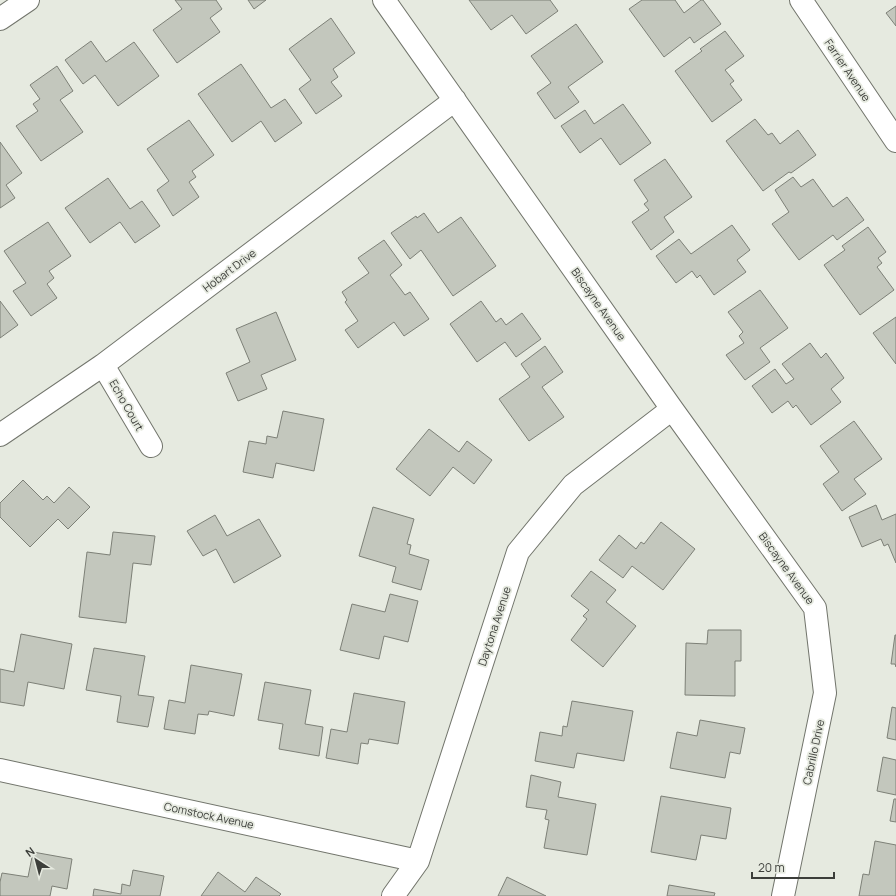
<svg xmlns="http://www.w3.org/2000/svg" width="896" height="896" font-family="Manrope,sans-serif">
	<rect width="100%" height="100%" fill="#e6eae0"/>
	<!-- building -->
	<path fill="#c3c7bd" stroke="#7d8077" d="M 175,0 L 216,0 L 222,9 L 210,18 L 220,32 L 177,63 L 153,30 L 182,9 Z
		M 248,0 L 266,0 L 254,9 Z
		M 469,0 L 550,0 L 558,11 L 526,34 L 512,15 L 491,30 Z
		M 642,0 L 675,0 L 684,13 L 701,0 L 703,0 L 721,24 L 694,43 L 690,37 L 664,57 L 629,9 Z
		M 896,6 L 896,26 L 886,13 Z
		M 331,18 L 355,53 L 333,69 L 338,77 L 331,82 L 342,96 L 316,114 L 299,89 L 311,80 L 289,49 Z
		M 576,24 L 603,62 L 568,87 L 579,102 L 555,119 L 537,93 L 551,83 L 531,56 Z
		M 725,31 L 744,56 L 725,70 L 734,81 L 730,84 L 742,100 L 712,122 L 675,71 L 702,51 L 700,49 Z
		M 91,41 L 106,62 L 134,42 L 159,76 L 118,106 L 95,75 L 83,84 L 65,60 Z
		M 241,64 L 271,108 L 285,99 L 302,123 L 275,142 L 261,121 L 232,142 L 198,94 Z
		M 57,66 L 73,91 L 60,100 L 83,132 L 41,161 L 16,126 L 38,111 L 33,104 L 40,99 L 30,85 Z
		M 623,104 L 651,143 L 620,165 L 601,138 L 580,153 L 561,126 L 585,110 L 594,124 Z
		M 755,119 L 768,135 L 772,133 L 780,144 L 798,130 L 816,155 L 791,173 L 789,172 L 763,191 L 726,141 Z
		M 189,120 L 214,155 L 192,171 L 196,177 L 189,182 L 199,197 L 173,216 L 157,190 L 169,181 L 147,149 Z
		M 0,142 L 22,173 L 6,185 L 15,198 L 0,208 Z
		M 665,159 L 692,197 L 664,217 L 674,232 L 651,250 L 632,222 L 649,210 L 644,204 L 648,201 L 634,180 Z
		M 793,177 L 801,187 L 813,179 L 833,207 L 847,197 L 864,220 L 837,240 L 833,235 L 799,260 L 772,224 L 789,212 L 775,190 Z
		M 108,178 L 130,209 L 142,201 L 160,226 L 135,243 L 120,222 L 90,243 L 65,208 Z
		M 424,213 L 438,233 L 461,217 L 496,266 L 453,296 L 421,250 L 410,259 L 391,233 L 416,216 L 417,218 Z
		M 48,222 L 71,256 L 49,271 L 54,278 L 47,284 L 57,298 L 31,316 L 13,291 L 26,283 L 4,251 Z
		M 732,225 L 750,250 L 737,260 L 746,272 L 714,295 L 700,275 L 697,278 L 692,271 L 676,283 L 656,256 L 679,239 L 691,254 Z
		M 868,227 L 886,252 L 878,258 L 882,263 L 877,267 L 894,290 L 860,315 L 824,265 L 845,250 L 842,246 Z
		M 384,240 L 402,265 L 390,275 L 405,295 L 410,292 L 429,319 L 404,336 L 394,322 L 358,348 L 345,330 L 358,321 L 345,302 L 347,300 L 342,292 L 369,273 L 358,258 Z
		M 760,290 L 788,328 L 760,348 L 770,362 L 745,380 L 726,355 L 744,343 L 739,336 L 743,332 L 728,312 Z
		M 0,301 L 18,325 L 0,338 Z
		M 481,301 L 496,322 L 501,318 L 506,325 L 522,313 L 541,339 L 516,357 L 505,342 L 477,362 L 450,324 Z
		M 276,312 L 296,360 L 261,375 L 267,389 L 238,401 L 226,373 L 250,362 L 236,329 Z
		M 896,317 L 896,364 L 873,333 Z
		M 810,343 L 821,358 L 826,353 L 844,378 L 831,389 L 841,402 L 811,425 L 796,405 L 793,408 L 788,401 L 772,413 L 752,386 L 775,369 L 786,384 L 794,379 L 782,364 Z
		M 545,346 L 563,372 L 542,387 L 564,417 L 529,441 L 499,399 L 530,377 L 521,364 Z
		M 283,411 L 324,419 L 314,471 L 276,463 L 273,478 L 243,472 L 249,441 L 266,444 L 267,436 L 277,438 Z
		M 854,421 L 882,459 L 854,479 L 866,494 L 842,511 L 823,484 L 839,472 L 820,446 Z
		M 429,429 L 459,452 L 467,441 L 492,460 L 474,484 L 453,467 L 430,496 L 396,469 Z
		M 23,480 L 43,500 L 47,496 L 54,503 L 69,487 L 90,507 L 68,529 L 58,519 L 30,547 L 0,517 L 0,503 Z
		M 876,505 L 882,520 L 896,514 L 896,563 L 888,544 L 884,546 L 881,539 L 862,547 L 849,517 Z
		M 373,507 L 414,519 L 407,544 L 411,545 L 409,554 L 429,560 L 421,590 L 392,582 L 396,567 L 359,556 Z
		M 215,515 L 227,536 L 259,519 L 281,556 L 234,583 L 216,549 L 203,556 L 187,531 Z
		M 661,522 L 695,549 L 663,590 L 632,566 L 623,578 L 599,560 L 619,535 L 636,549 L 641,542 L 644,544 Z
		M 113,532 L 155,536 L 151,565 L 133,563 L 126,623 L 79,617 L 87,552 L 110,555 Z
		M 591,571 L 616,590 L 606,602 L 636,626 L 603,667 L 571,640 L 587,619 L 583,616 L 589,610 L 571,596 Z
		M 390,594 L 418,601 L 408,642 L 384,636 L 379,659 L 340,650 L 352,604 L 385,612 Z
		M 708,630 L 741,630 L 741,661 L 735,661 L 735,696 L 685,695 L 686,643 L 707,644 Z
		M 21,634 L 72,644 L 64,689 L 28,682 L 24,706 L 0,702 L 0,669 L 14,672 Z
		M 895,635 L 896,635 L 896,667 L 895,664 L 891,664 Z
		M 94,648 L 145,656 L 138,695 L 154,697 L 148,727 L 117,722 L 121,696 L 86,690 Z
		M 191,665 L 242,674 L 234,716 L 209,711 L 208,715 L 198,714 L 195,734 L 164,729 L 169,700 L 185,703 Z
		M 265,682 L 311,690 L 305,724 L 323,727 L 319,756 L 279,749 L 283,724 L 258,720 Z
		M 354,693 L 405,702 L 398,744 L 369,739 L 368,744 L 361,743 L 358,764 L 326,758 L 331,729 L 347,732 Z
		M 572,701 L 633,711 L 624,761 L 577,753 L 574,768 L 535,761 L 540,732 L 562,736 L 563,726 L 567,727 Z
		M 892,707 L 896,708 L 896,740 L 887,738 Z
		M 700,720 L 745,728 L 740,754 L 730,752 L 725,778 L 670,768 L 677,732 L 697,736 Z
		M 883,757 L 896,760 L 896,795 L 877,791 Z
		M 531,775 L 561,782 L 558,797 L 596,804 L 587,855 L 544,848 L 549,820 L 545,819 L 547,810 L 526,807 Z
		M 661,796 L 731,808 L 726,839 L 701,835 L 696,860 L 651,852 Z
		M 894,799 L 896,799 L 896,822 L 890,821 Z
		M 875,841 L 896,845 L 896,896 L 859,896 L 863,874 L 869,875 Z
		M 33,852 L 72,859 L 67,889 L 52,886 L 50,896 L 0,896 L 0,882 L 2,873 L 28,877 Z
		M 133,870 L 164,876 L 160,896 L 93,896 L 94,889 L 121,894 L 122,884 L 130,886 Z
		M 218,872 L 245,892 L 256,877 L 281,894 L 279,896 L 201,896 Z
		M 507,877 L 546,896 L 498,896 Z
		M 669,885 L 715,893 L 714,896 L 667,896 Z"/>
	<g fill="none" stroke-linecap="round" stroke-linejoin="round">
		<defs>
			<path id="minor" d="M 384,0 L 672,409 L 815,608 L 825,693 L 783,896
				M 801,0 L 896,141
				M 0,19 L 28,0
				M 103,365 L 151,446
				M 0,435 L 103,365 L 455,100
				M 0,770 L 418,861
				M 393,896 L 418,861 L 518,552 L 573,485 L 672,409"/>
		</defs>
		<!-- minor casing -->
		<use href="#minor" stroke="#72756c" stroke-width="24"/>
		<!-- minor -->
		<use href="#minor" stroke="#fff" stroke-width="22"/>
	</g>
	<g text-anchor="middle" dominant-baseline="central" stroke-width="3.5" stroke-linejoin="round" paint-order="stroke">
		<!-- street labels -->
		<g font-size="11" fill="#3c3e3a" stroke="#e6eae0">
			<text transform="translate(848 70) rotate(56)">Farrier Avenue</text>
			<text transform="translate(229 270) rotate(-37)">Hobart Drive</text>
			<text transform="translate(599 304) rotate(55)">Biscayne Avenue</text>
			<text transform="translate(127 405) rotate(60)">Echo Court</text>
			<text transform="translate(787 568) rotate(54)">Biscayne Avenue</text>
			<text transform="translate(494 626) rotate(-72)">Daytona Avenue</text>
			<text transform="translate(813 752) rotate(-78)">Cabrillo Drive</text>
			<text transform="translate(209 815) rotate(12)">Comstock Avenue</text>
		</g>
	</g>
	<!-- north arrow -->
	<g transform="translate(36 860) rotate(324)" stroke="#e6eae0" stroke-width="3" paint-order="stroke">
	<path d="M0-3L7 15L0 10L-7 15Z" fill="#3c3e3a"/>
	<text y="-6" font-size="11" font-weight="bold" text-anchor="middle" fill="#3c3e3a">N</text>
	</g>
	<!-- scale -->
	<path d="M752 872v6h82v-6" fill="none" stroke="#3c3e3a" stroke-width="2"/>
	<text x="758" y="872" font-size="12" fill="#3c3e3a" stroke="#e6eae0" stroke-width="3" paint-order="stroke">20 m</text>
</svg>
